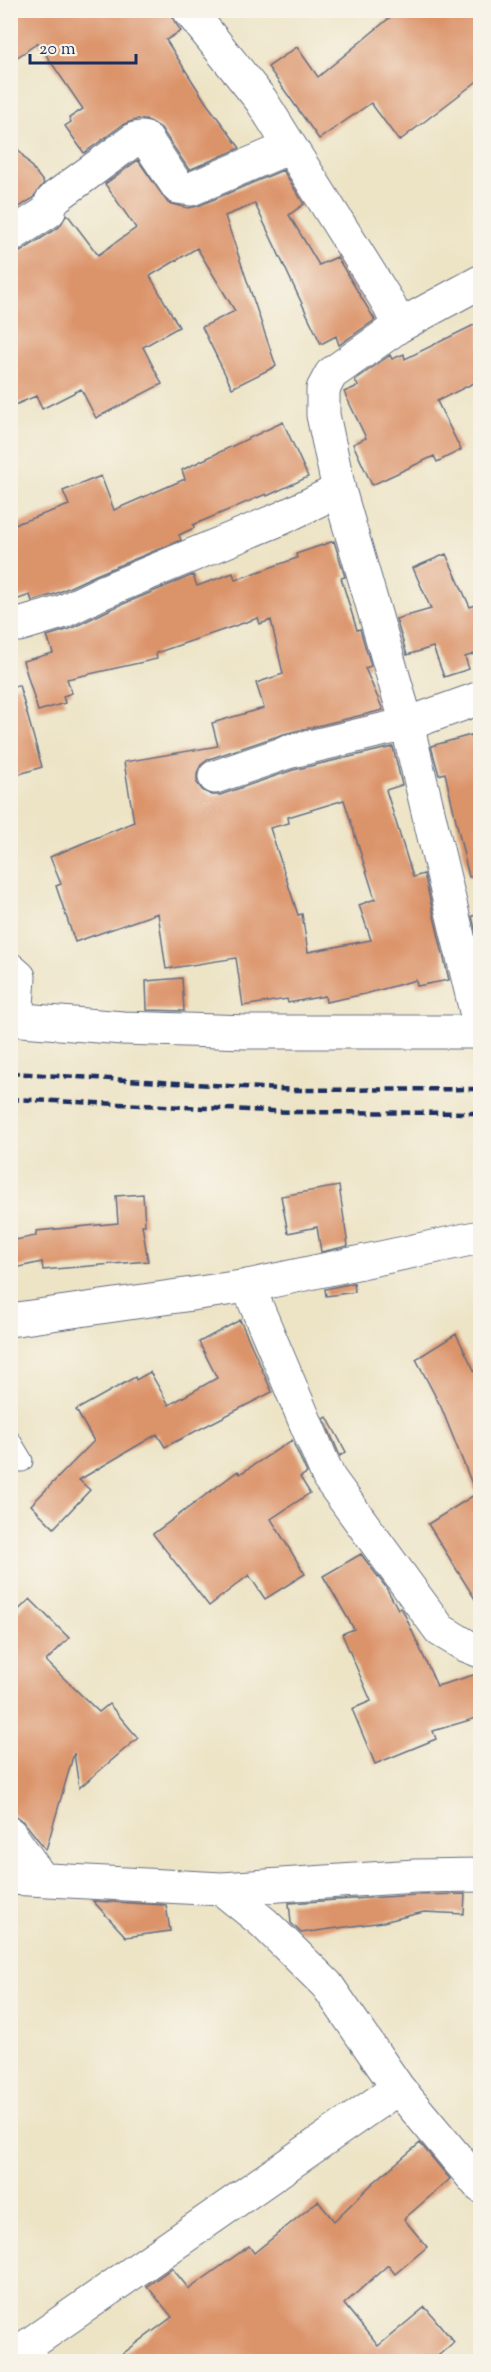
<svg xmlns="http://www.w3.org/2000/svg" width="491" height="2372" font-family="'Sorts Mill Goudy',serif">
	<rect width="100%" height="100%" fill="#f7f3e8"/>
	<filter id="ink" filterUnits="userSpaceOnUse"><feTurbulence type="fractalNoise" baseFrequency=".0167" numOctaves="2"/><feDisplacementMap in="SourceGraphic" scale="12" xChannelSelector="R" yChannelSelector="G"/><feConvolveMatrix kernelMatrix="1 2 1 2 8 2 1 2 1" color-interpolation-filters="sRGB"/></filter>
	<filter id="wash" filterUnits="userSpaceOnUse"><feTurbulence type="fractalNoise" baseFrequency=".008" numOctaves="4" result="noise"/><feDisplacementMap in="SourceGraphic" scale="24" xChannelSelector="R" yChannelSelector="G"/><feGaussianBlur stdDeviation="1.35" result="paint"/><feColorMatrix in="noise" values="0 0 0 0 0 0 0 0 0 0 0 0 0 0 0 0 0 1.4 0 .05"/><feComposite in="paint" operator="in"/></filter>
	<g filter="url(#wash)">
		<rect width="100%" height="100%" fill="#ede4c6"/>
		<g id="blocks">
			<!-- building -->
			<path fill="#db9369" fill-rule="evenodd" d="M 10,10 L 171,10 L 174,21 L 181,31 L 166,40 L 207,104 L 240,148 L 189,170 L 161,128 L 150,121 L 138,119 L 124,124 L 84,153 L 65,126 L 71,122 L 69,118 L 83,109 L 38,43 L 10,62 Z
				M 399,10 L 467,10 L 480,27 L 480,79 L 399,141 L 371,103 L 319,139 L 268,67 L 297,47 L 318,77 Z
				M 10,139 L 44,183 L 32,199 L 10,213 Z
				M 138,160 L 168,203 L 188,208 L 198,206 L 283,170 L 304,204 L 289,215 L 319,265 L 337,257 L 375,320 L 339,345 L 336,336 L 321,344 L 255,204 L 225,216 L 276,366 L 232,388 L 202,327 L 235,311 L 197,248 L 150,276 L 179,327 L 143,347 L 162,384 L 96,418 L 81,389 L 42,409 L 36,396 L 10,407 L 10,255 L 20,252 L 59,227 L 67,214 L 98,255 L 136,228 L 105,184 Z
				M 480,322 L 480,380 L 437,401 L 461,450 L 437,462 L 434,456 L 372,485 L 353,444 L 366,438 L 344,392 L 358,386 L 355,380 L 390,355 L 392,359 L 404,354 L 405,359 Z
				M 283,422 L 308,477 L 267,496 L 266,494 L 193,525 L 194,528 L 179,535 L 181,540 L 96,575 L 55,594 L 32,601 L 30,595 L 10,602 L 10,526 L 69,505 L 63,491 L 101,476 L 114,510 L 185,479 L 182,470 Z
				M 334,541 L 345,577 L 341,578 L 357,630 L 360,629 L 371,666 L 365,668 L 383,710 L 284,734 L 209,759 L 201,765 L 197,773 L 197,783 L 203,791 L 212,795 L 220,795 L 293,770 L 393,747 L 402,785 L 386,790 L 413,877 L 424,874 L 449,980 L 417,986 L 416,980 L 365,994 L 326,1002 L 325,996 L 288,1003 L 287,999 L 243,1006 L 236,958 L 166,969 L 158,913 L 75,942 L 56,886 L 61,884 L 50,857 L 134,822 L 124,762 L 218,746 L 212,723 L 264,708 L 256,683 L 283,674 L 271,620 L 260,624 L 258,618 L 156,653 L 157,659 L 67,679 L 72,693 L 63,696 L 65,703 L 38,711 L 23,661 L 53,653 L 47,636 L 70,629 L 111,609 L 193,575 L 197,586 L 233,573 L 235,580 L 297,558 L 296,554 ZM 344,800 L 375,899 L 359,905 L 371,940 L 308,952 L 302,914 L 298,915 L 270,828 L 289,823 L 288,817 Z
				M 446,554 L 470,607 L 480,603 L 480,652 L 465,657 L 469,669 L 444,677 L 433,647 L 407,655 L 396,619 L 431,609 L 413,568 Z
				M 19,685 L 42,767 L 10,777 L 10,687 Z
				M 471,735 L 480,768 L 480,876 L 469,877 L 445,773 L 439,775 L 431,746 Z
				M 480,914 L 480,950 L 472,916 Z
				M 182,978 L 184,1011 L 147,1010 L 146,981 Z
				M 339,1186 L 348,1246 L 321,1252 L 317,1227 L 288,1233 L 281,1196 Z
				M 143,1194 L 145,1225 L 142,1225 L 148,1261 L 43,1270 L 42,1262 L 10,1269 L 10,1241 L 36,1236 L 36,1231 L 118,1223 L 116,1196 Z
				M 354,1283 L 355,1292 L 326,1296 L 325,1289 Z
				M 240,1320 L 272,1392 L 165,1447 L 157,1434 L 79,1480 L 90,1490 L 54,1528 L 31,1505 L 94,1441 L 76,1410 L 135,1377 L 136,1380 L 150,1372 L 169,1405 L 217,1378 L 199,1342 Z
				M 456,1334 L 480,1382 L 480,1607 L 428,1524 L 476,1494 L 441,1407 L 416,1359 Z
				M 327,1417 L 346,1452 L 340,1456 L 324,1419 Z
				M 292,1440 L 307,1473 L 300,1477 L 310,1493 L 271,1519 L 305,1574 L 265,1599 L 249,1575 L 209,1606 L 153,1534 L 238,1471 L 240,1474 Z
				M 361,1554 L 385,1586 L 398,1609 L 400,1608 L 403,1611 L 437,1686 L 480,1673 L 480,1717 L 433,1731 L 436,1739 L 375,1764 L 352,1709 L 371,1701 L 342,1634 L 354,1629 L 323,1576 Z
				M 30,1599 L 69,1638 L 46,1661 L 99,1712 L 109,1704 L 138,1738 L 79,1788 L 74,1753 L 46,1850 L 25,1823 L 10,1812 L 10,1618 Z
				M 465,1894 L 464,1914 L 424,1912 L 383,1922 L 301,1933 L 291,1923 L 289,1903 L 416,1895 Z
				M 93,1901 L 166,1905 L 170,1931 L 126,1937 Z
				M 420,2143 L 450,2179 L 404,2219 L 427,2247 L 395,2274 L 388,2265 L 344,2304 L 378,2346 L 425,2307 L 454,2342 L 432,2361 L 113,2361 L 172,2317 L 147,2286 L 172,2268 L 189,2289 L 249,2246 L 254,2253 L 318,2201 L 334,2221 L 373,2183 Z"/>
		</g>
	</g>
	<g filter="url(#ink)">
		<use href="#blocks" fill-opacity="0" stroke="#646e82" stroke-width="1.5"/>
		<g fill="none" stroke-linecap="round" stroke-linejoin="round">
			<defs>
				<path id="service" d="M 10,1441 L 22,1461"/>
				<path id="minor" d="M 189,10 L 261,100 L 387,301 L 399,326 L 331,374 L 323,389 L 323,415 L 339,490 L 407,724 L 480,1028
					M 10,236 L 49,211 L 51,202 L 57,196 L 135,139 L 141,138 L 146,139 L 178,187 L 191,189 L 290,147
					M 399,326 L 480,282
					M 10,622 L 19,625 L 62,612 L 103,592 L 282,518 L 339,490
					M 215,777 L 288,752 L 407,724 L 480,698
					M 10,969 L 19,977 L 16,1020
					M 248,1286 L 329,1478 L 440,1630 L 465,1645 L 480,1651
					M 10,1834 L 41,1878
					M 10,1878 L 222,1889 L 415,1876 L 480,1875
					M 222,1889 L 264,1923 L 327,1985 L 398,2088 L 480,2186
					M 10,2358 L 398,2088"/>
				<path id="secondary" d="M 10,1019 L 123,1028 L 247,1032 L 480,1032
					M 10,1320 L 248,1286 L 480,1237"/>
			</defs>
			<!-- service casing -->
			<use href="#service" stroke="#646e82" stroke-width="23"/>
			<!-- minor casing -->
			<use href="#minor" stroke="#646e82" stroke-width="35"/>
			<!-- secondary casing -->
			<use href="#secondary" stroke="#646e82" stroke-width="35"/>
			<!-- service -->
			<use href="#service" stroke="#fff" stroke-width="21"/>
			<!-- minor -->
			<use href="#minor" stroke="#fff" stroke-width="33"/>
			<!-- secondary -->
			<use href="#secondary" stroke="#fff" stroke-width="33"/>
			<!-- rail -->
			<path stroke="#1b2f5e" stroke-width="4.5" stroke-dasharray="9 4.5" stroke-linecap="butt" d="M 10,1073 L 295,1090 L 480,1089
				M 10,1099 L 293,1112 L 480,1113"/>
		</g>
	</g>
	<!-- margin -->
	<rect width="491" height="2372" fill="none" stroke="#f7f3e8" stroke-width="36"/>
	<!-- scale -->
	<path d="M30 54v9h106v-9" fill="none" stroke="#1b2f5e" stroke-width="3"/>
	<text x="39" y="54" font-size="18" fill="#1b2f5e" stroke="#f7f3e8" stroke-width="4.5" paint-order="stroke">20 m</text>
</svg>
